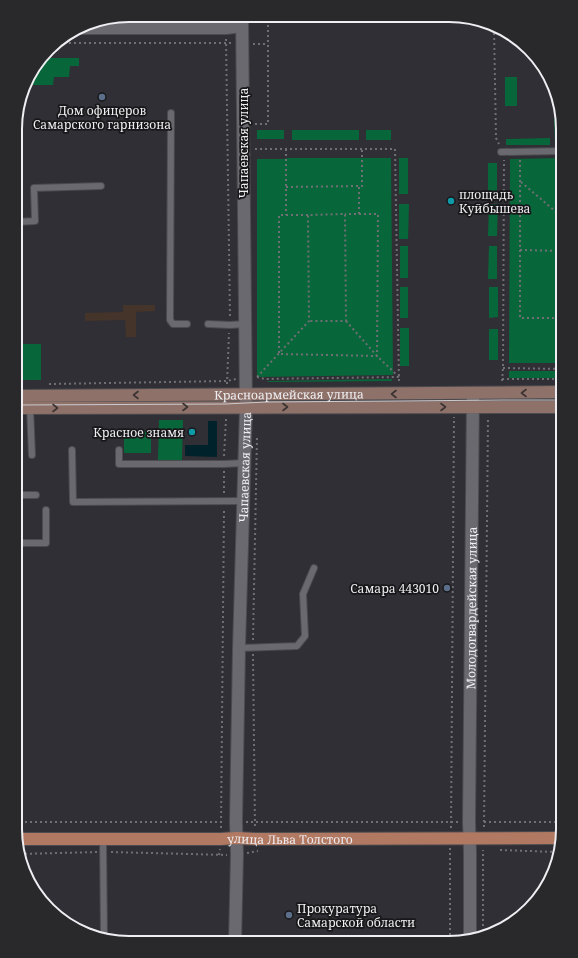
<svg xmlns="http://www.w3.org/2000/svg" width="578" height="958" font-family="'Noto Serif',serif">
	<rect width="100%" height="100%" fill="#302f35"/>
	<!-- industrial -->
	<path fill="#443429" d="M 123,305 L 155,305 L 155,311 L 136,312 L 136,337 L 126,337 L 125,320 L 85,321 L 85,313 L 123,312 Z"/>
	<!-- green -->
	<path fill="#08673a" d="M 42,58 L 79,58 L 79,66 L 70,66 L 69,77 L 54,77 L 53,85 L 25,85 L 27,78 Z
		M 505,77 L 517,77 L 517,106 L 505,106 Z
		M 561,118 L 562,125 L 563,145 L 555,145 L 554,119 Z
		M 257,130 L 284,130 L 284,139 L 257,139 Z
		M 292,130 L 359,130 L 359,140 L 292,140 Z
		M 366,130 L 391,130 L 391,140 L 366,140 Z
		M 550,138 L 550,145 L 506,145 L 506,139 Z
		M 289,158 L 391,158 L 393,375 L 257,377 L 257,159 L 283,159 Z
		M 399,158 L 408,158 L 408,194 L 399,194 Z
		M 563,158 L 563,363 L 509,363 L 510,159 Z
		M 488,163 L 497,163 L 497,195 L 488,195 Z
		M 399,204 L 409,204 L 408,239 L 399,239 Z
		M 489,204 L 498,204 L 497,236 L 488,236 Z
		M 400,246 L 408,246 L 408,278 L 400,278 Z
		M 489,246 L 497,246 L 497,279 L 488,279 Z
		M 400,287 L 408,287 L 408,318 L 400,318 Z
		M 489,287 L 498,287 L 498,317 L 489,318 Z
		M 400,328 L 409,328 L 409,366 L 400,366 Z
		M 489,329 L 498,329 L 498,360 L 489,360 Z
		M 16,344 L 41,344 L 41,380 L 16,380 Z
		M 509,371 L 563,371 L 563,378 L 509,378 Z
		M 392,379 L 392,381 L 268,382 L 268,381 Z
		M 159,420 L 183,420 L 182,460 L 158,460 Z
		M 124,431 L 151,431 L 151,453 L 124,453 Z"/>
	<!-- water -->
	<path fill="#00232b" d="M 208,421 L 217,421 L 217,457 L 185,456 L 185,445 L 208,445 Z"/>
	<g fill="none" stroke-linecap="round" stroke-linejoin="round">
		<defs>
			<path id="service" d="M 171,113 L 170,320 L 173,324 L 187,324
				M 501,152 L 563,151
				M 16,222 L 35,221 L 34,188 L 101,186
				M 208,324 L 230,325 L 245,324
				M 30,408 L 32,455
				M 72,450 L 73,502 L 243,501
				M 119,450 L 119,464 L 224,464 L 244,463
				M 15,495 L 36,495
				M 15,543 L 46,543 L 46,510
				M 239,648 L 297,646 L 305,636 L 303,594 L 314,568
				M 103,839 L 104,938"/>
			<g id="minor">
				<path d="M 78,28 L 226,28 L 242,26"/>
				<path id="s1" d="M 470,939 L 470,852 L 469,822 L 473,393"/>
				<path id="s2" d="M 235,942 L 237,854 L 236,822 L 239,648 L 246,407 L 242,16"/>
			</g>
			<g id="secondary">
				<path id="s3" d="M 16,396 L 563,392"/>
				<path d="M 16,408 L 563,407"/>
			</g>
			<g id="primary">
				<path id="s4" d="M 17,839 L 220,839 L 237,838 L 256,839 L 562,838"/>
			</g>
		</defs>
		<!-- service casing -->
		<use href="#service" stroke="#4c4b4f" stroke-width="8"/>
		<!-- minor casing -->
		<use href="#minor" stroke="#4c4b4f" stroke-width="14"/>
		<!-- secondary casing -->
		<use href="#secondary" stroke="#4c4b4f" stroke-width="14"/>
		<!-- primary casing -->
		<use href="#primary" stroke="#4c4b4f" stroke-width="14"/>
		<!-- path -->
		<path stroke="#706f74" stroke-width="2" stroke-dasharray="2 3" stroke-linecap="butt" d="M 494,28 L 496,138 L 499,144
			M 226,39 L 230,318
			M 54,43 L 232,43
			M 253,44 L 268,44
			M 255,124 L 268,124 L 268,16
			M 255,149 L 395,149 L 399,383
			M 286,149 L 286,215
			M 520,160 L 520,318 L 563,318
			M 521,182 L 563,218
			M 286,187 L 359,186
			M 359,214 L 359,186 L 362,186 L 362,149
			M 308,215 L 279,215 L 279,354 L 377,356 L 378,214 L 345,214
			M 520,250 L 563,251
			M 346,321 L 377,356 L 399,377
			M 503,368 L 563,369
			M 257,377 L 265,379 L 399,377
			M 257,377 L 309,321 L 308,215 L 345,214 L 346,321 L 309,321
			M 502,379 L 563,379
			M 502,381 L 503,368 L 504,160
			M 49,384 L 227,381 L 236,379
			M 227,384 L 229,333
			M 224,456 L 226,419
			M 224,471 L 224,494
			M 253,640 L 257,436
			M 253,654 L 255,828
			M 15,822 L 222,822
			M 246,822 L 458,822
			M 484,822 L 563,822
			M 484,827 L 488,418
			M 221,828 L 224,509
			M 451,828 L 454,417
			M 450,848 L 450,943
			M 500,850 L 557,852
			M 111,852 L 227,855
			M 247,853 L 258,851
			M 20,854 L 97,852
			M 219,855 L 220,849
			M 483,936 L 483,850"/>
		<!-- service -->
		<use href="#service" stroke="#6a696f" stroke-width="6"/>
		<!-- minor -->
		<use href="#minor" stroke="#6a696f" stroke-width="12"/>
		<!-- secondary -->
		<use href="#secondary" stroke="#8e7169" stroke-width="12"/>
		<!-- primary -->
		<use href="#primary" stroke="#b17962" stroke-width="12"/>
		<!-- tram -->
		<path stroke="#cbcace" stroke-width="1" d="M 16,405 L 226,404 L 266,402 L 400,401 L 502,400 L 563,400"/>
	</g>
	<!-- one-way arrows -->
	<defs><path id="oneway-chevron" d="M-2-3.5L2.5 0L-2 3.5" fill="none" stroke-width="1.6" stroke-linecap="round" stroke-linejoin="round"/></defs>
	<g stroke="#3b3332">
		<use href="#oneway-chevron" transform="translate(524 393) rotate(180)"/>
		<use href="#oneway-chevron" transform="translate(394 394) rotate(180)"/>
		<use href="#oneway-chevron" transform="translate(136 395) rotate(180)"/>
		<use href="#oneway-chevron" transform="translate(185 407)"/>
		<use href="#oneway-chevron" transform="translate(285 407)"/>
		<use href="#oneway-chevron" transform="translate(443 407)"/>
		<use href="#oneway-chevron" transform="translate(55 408)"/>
	</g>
	<!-- markers -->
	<g fill="#5c6f8a" stroke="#18181a" stroke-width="1.5">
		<circle cx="102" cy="97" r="4"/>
		<circle cx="447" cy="588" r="4"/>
		<circle cx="289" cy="915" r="4"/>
	</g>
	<g fill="#0f9aa8" stroke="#18181a" stroke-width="1.5">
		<circle cx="451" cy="201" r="4"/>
		<circle cx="192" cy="432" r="4"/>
	</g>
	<g text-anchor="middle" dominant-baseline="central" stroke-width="3.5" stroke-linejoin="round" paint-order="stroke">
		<!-- poi labels -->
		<g font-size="12" fill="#efeef2" stroke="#18181a" text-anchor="start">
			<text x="102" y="110" text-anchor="middle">Дом офицеров<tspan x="102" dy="14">Самарского гарнизона</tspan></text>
			<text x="459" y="194">площадь<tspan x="459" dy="14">Куйбышева</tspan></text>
			<text x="184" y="432" text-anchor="end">Красное знамя</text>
			<text x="439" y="588" text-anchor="end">Самара 443010</text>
			<text x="297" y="908">Прокуратура<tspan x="297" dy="14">Самарской области</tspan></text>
		</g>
		<!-- street labels -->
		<g font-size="12" fill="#efeef2" stroke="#18181a">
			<text transform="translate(243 143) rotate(-90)">Чапаевская улица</text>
			<text stroke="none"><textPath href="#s3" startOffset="273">Красноармейская улица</textPath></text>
			<text stroke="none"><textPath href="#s2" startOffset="475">Чапаевская улица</textPath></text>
			<text stroke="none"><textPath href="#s1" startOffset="331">Молодогвардейская улица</textPath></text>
			<text stroke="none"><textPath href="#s4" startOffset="273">улица Льва Толстого</textPath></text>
		</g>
	</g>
	<!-- crop -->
	<path d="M0 0H578V958H0ZM129 22H449A107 107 0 0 1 556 129V829A107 107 0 0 1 449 936H129A107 107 0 0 1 22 829V129A107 107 0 0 1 129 22Z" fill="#29292b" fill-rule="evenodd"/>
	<path fill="none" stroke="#efeef2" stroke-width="2" d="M129 22H449A107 107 0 0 1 556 129V829A107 107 0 0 1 449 936H129A107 107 0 0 1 22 829V129A107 107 0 0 1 129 22Z"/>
</svg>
